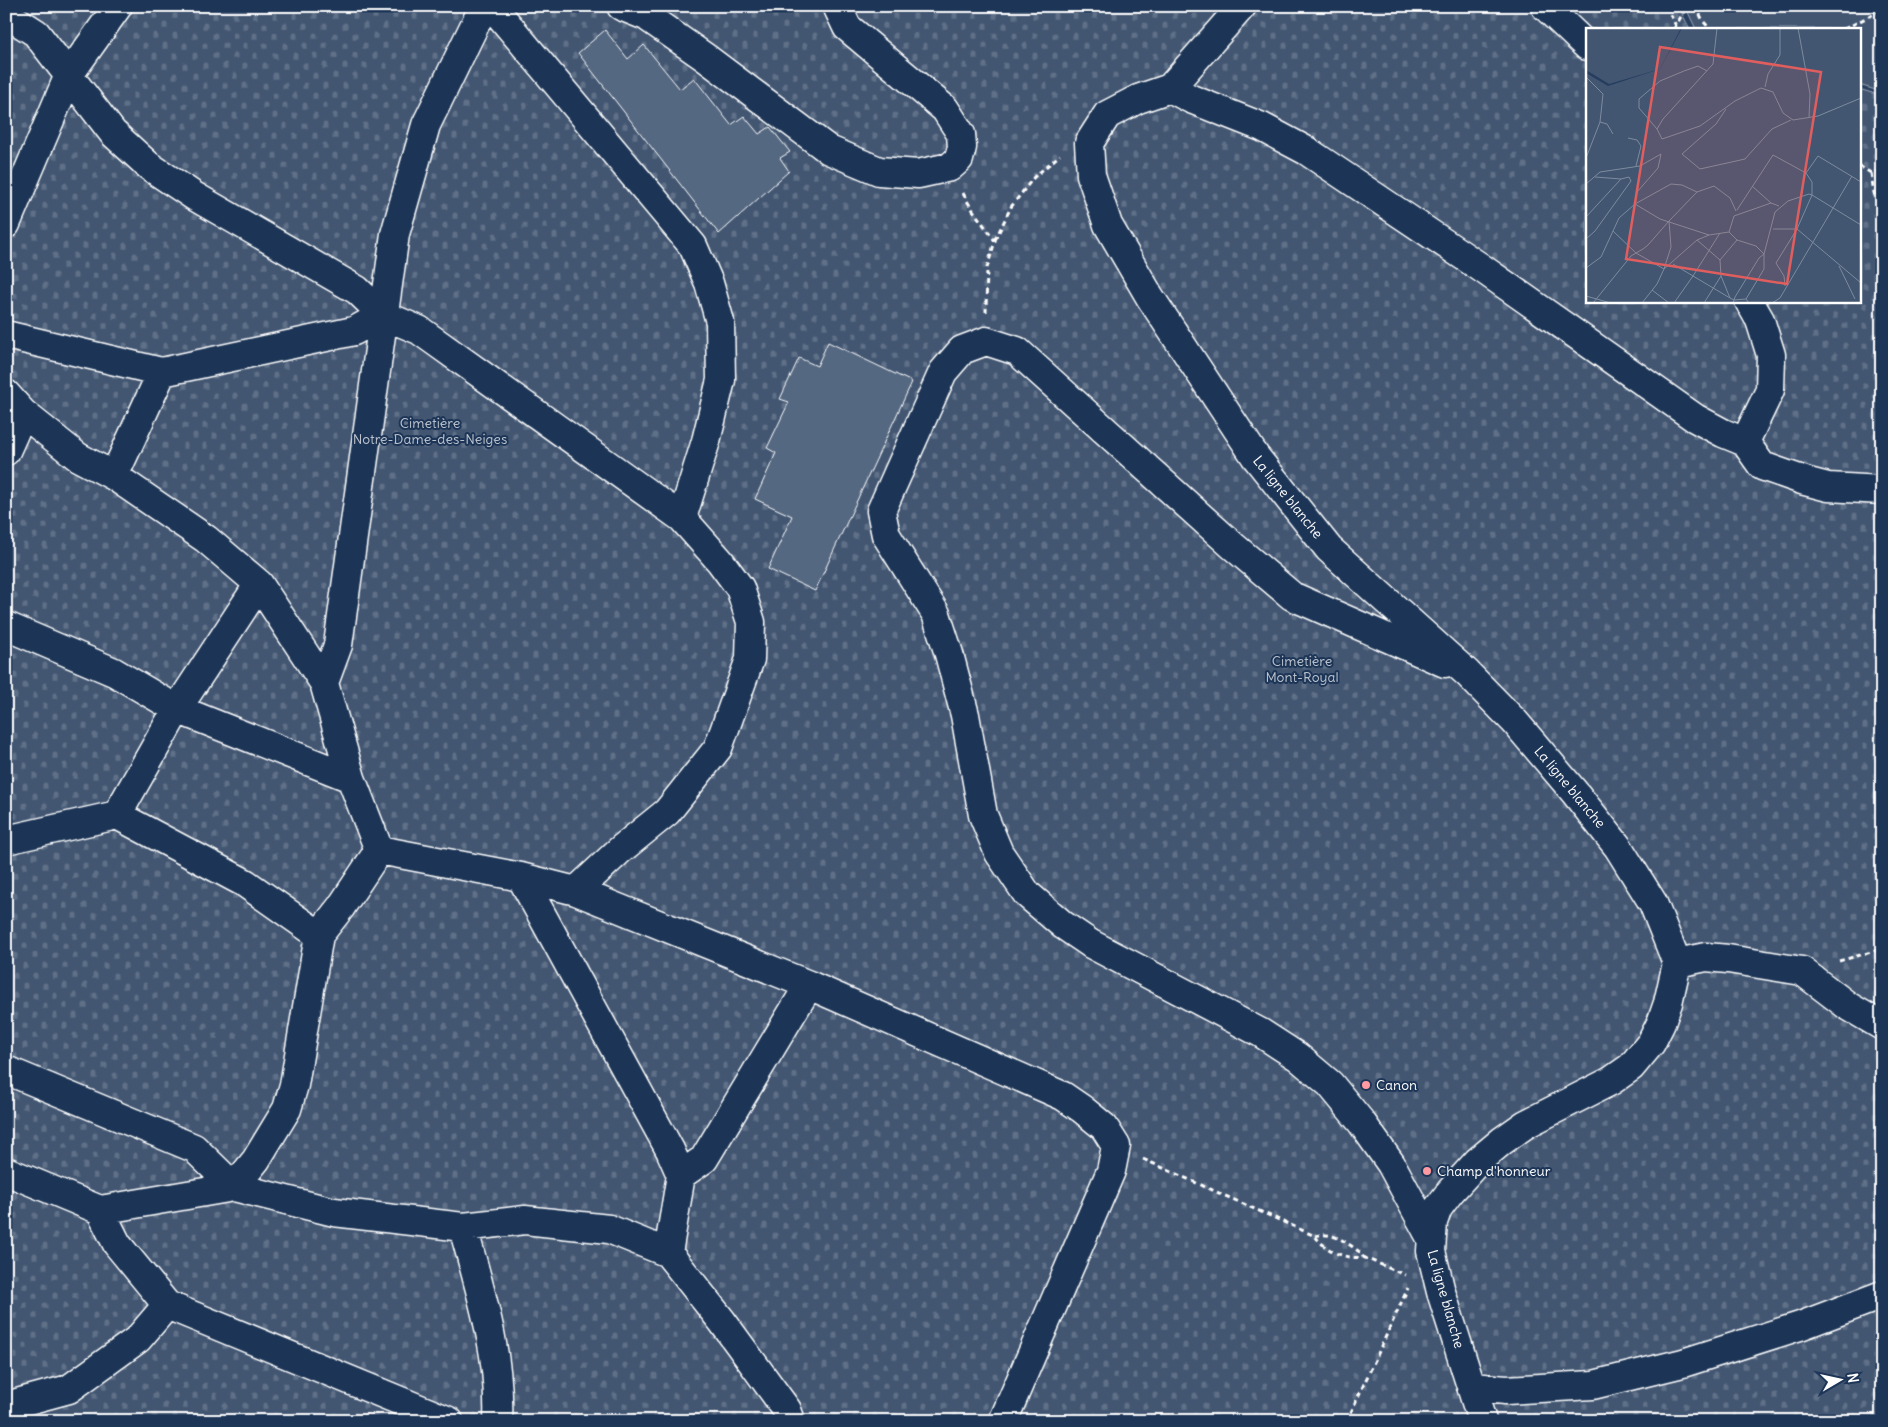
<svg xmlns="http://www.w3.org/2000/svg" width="1888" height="1427" font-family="Delius,sans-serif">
	<defs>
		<pattern id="cemetery-stones" width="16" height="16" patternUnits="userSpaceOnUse" patternTransform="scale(1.25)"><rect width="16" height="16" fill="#425672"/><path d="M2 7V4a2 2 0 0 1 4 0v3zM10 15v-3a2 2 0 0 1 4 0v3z" fill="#5e6f87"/></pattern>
	</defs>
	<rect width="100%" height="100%" fill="#263d5e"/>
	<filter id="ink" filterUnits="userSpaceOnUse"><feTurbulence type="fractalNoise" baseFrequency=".02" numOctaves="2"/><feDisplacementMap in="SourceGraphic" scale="10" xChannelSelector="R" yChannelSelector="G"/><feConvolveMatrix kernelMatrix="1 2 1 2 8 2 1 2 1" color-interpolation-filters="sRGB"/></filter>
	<g filter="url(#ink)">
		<!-- cemetery -->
		<path fill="url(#cemetery-stones)" stroke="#a0aab8" d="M 6,6 L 1678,6 L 1690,29 L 1587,29 L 1587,301 L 1859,301 L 1859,89 L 1882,96 L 1882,1421 L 6,1421 Z"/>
		<!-- park -->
		<path fill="#425672" stroke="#a0aab8" d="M 1685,6 L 1882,6 L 1882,92 L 1859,85 L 1859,29 L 1696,29 Z"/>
		<!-- building -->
		<path fill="#556781" stroke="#fff" d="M 605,30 L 628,59 L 644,45 L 680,89 L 694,78 L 731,125 L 744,116 L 759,134 L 770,127 L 790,152 L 780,158 L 789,171 L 719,234 L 578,53 Z
			M 828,342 L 912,382 L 815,591 L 768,569 L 792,516 L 755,499 L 776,453 L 767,448 L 789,402 L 780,399 L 799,358 L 817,366 Z"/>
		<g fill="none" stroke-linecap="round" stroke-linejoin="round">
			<defs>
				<path id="minor" d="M 621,6 L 646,16 L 706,58 L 829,150 L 879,171 L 918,174 L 950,167 L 959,159 L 962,147 L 961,134 L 945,109 L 847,27 L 837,6
					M 1545,6 L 1587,46
					M 6,14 L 36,33 L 113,133 L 149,166 L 194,196 L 357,290 L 383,315 L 354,331 L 162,372 L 6,335
					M 1170,88 L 1242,6
					M 6,224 L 69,75 L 118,6
					M 383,315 L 419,330 L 682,518 L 706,441 L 721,380 L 720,322 L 709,283 L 693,246 L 492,6
					M 6,394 L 23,413 L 78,457 L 114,476 L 206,539 L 259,584 L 324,683
					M 1745,442 L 1762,466 L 1805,481 L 1828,487 L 1882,490
					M 1745,442 L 1770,390 L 1771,355 L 1760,320 L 1749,301
					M 6,451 L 23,413
					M 114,476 L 162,372
					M 6,626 L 114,672 L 177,709 L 351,778
					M 117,815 L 177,709 L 259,584
					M 6,840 L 117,815 L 245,883 L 319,935 L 294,1085 L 287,1109 L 256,1160 L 234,1187 L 194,1148 L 6,1070
					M 379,850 L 351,778 L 324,683 L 338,645 L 395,234 L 426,125 L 484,6
					M 521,877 L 576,891 L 620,850 L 667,812 L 718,748 L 750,659 L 751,622 L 740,588 L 720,561 L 682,518
					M 576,891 L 809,985 L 1063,1096 L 1082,1109 L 1104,1127 L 1116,1146 L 1111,1171 L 1003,1421
					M 319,935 L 341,907 L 379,850 L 521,877 L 670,1150 L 681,1175
					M 1677,963 L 1706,957 L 1728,959 L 1802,971 L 1848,1006 L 1882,1026
					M 6,1171 L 100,1210 L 234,1187 L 334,1212 L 463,1227 L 525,1220 L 609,1229 L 668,1253 L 722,1321 L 787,1410 L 791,1421
					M 100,1210 L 117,1244 L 167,1305
					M 463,1227 C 480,1290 501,1355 498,1421
					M 1431,1238 L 1391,1164 L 1362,1123 L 1330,1084 L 1298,1057 L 1261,1033 L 1091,944 L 1063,925 L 1027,894 L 999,853 L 983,815 L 965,715 L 949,654 L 936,614 L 886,535 L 881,511 L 943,372 L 962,350 L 986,341 L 1017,351 L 1233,546 L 1292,596 L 1445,663
					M 668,1253 L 681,1175 L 704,1159 L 809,985
					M 1473,1387 L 1506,1390 L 1593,1385 L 1683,1363 L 1800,1326 L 1882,1295
					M 6,1406 L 69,1389 L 138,1339 L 167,1305 L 449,1421
					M 1482,1421 L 1441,1292 L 1431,1251 L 1433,1222 L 1438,1208 L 1450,1192 L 1478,1161 L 1502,1141 L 1526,1124 L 1611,1081 L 1631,1067 L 1651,1043 L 1661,1023 L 1668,1003 L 1677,963 L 1653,903 L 1618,847 L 1576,794 L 1515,722 L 1467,673 L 1329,549 L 1255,456 L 1150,297 L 1108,225 L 1091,175 L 1089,143 L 1107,115 L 1138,99 L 1170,88 L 1191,99 L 1262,127 L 1307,151 L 1480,267 L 1695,418 L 1723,433 L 1745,442"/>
			</defs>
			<!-- minor casing -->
			<use href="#minor" stroke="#fff" stroke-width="31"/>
			<!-- path -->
			<path stroke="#fff" stroke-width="3" stroke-dasharray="5 4" stroke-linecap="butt" d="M 1666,6 L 1676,26
				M 1696,6 L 1703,21 L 1710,29
				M 1674,29 L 1687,6
				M 1844,29 L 1882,10
				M 1859,166 L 1871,173 L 1882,170
				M 1871,173 L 1874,193 L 1882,213
				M 963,193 C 971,210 984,224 995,241 L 987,268 L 986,312
				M 995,240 L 1011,207 L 1034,177 L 1060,155
				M 1839,961 L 1882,949
				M 1143,1159 L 1315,1236 C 1325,1250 1345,1260 1363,1257 L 1405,1275
				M 1315,1236 C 1334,1231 1347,1243 1361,1253 L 1363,1257
				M 1347,1421 L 1408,1288"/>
			<!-- minor -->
			<use href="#minor" stroke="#1d3557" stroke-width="28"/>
		</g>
	</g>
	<!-- markers -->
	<g fill="#ff9aa2" stroke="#1d3557" stroke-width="2">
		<circle cx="1366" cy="1085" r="5"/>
		<circle cx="1427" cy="1171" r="5"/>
	</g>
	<g text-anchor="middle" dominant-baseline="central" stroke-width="4" stroke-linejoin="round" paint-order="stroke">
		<!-- park labels -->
		<g font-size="14" fill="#bdc4ce" stroke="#1d3557">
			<text x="430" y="423">Cimetière<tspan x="430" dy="16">Notre-Dame-des-Neiges</tspan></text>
			<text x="1302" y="661">Cimetière<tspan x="1302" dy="16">Mont-Royal</tspan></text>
		</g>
		<!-- street labels -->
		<g font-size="14" fill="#fff" stroke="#1d3557">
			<text transform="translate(1288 497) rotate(51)">La ligne blanche</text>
			<text transform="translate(1570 787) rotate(50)">La ligne blanche</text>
			<text transform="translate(1446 1299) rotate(74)">La ligne blanche</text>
		</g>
		<!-- poi labels -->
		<g font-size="14" fill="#fff" stroke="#1d3557" text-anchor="start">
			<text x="1376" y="1085">Canon</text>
			<text x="1437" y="1171">Champ d'honneur</text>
		</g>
	</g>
	<!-- overview -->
	<g transform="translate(1586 28)">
		<rect width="275" height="275" fill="#263d5e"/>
		<path d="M 96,0 L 275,0 L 275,275 L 0,275 L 0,45 L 22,58 L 74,41 Z" fill="#425672"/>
		<path d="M 0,0 L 95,0 L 74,41 L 23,56 L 0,42 Z" fill="#425672"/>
		<path fill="none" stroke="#7d8b9e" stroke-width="1" d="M 131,0 L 127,36 L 77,91 L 71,101 L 76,111 L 114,98 L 149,73 L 175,60 L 187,64 L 197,85 L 207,92 L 232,88 L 275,70M 212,0 L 224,66 L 223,90M 0,49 L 17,66 L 14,94M 179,59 L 182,46 L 194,27 L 194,0M 140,81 L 130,96 L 96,126 L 114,141 L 159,131 L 186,101 L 205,92M 71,101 L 53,80 L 53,71 L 74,53 L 98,43 L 112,38 L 121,43M 42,110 L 51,112 L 55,118 L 50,138M 0,130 L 14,94 L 21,96 L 27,106M 275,154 L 232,128 L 220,145 L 226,154 L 226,167 L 275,197M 0,156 L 14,144 L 54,138 L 75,126 L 72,140 L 51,164 L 49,176M 166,158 L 185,175 L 193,178M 111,164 L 128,158 L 144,170 L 150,183M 49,176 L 85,156 L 96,157 L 111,164 L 83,193M 151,182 L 187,127 L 220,145M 0,189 L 35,151 L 9,149M 187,201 L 211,201 L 275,255M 27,203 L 33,190 L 49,176 L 74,191 L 123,207 L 143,204M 0,211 L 9,203 L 45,153 L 43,149 L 35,151M 111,212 L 134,232M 151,212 L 143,204 L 148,188 L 185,175M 87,236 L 107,248 L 134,205M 253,238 L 269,271M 0,240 L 15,229 L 27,203 L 50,225 L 78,241 L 85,219 L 83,193 L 62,217 L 57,221 L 50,225 L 45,228 L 7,275M 66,262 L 83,275M 0,268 L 25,275M 56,275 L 71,256 L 78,241 L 111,212 L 123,207M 88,275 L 107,248 L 144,270M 118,275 L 135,248M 147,275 L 149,269 L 173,230 L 178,226 L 170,218 L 151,212 L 134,232 L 135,248 L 144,270 L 148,272 L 160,271M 163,275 L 160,271 L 178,241 L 178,226 L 189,184 L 202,173 L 223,166 L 226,167 L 211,201 L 190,235 L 198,248 L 199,258M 186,275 L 194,270 L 266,148"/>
		<path fill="#e05e5e" fill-opacity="0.15" stroke="#e05e5e" stroke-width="2.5" d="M 74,19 L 235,44 L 201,256 L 40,231 Z"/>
		<rect width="275" height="275" fill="none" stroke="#fff" stroke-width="2.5"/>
	</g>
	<!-- margin -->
	<rect width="1888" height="1427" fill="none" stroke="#1d3557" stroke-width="25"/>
	<rect x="12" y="12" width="1863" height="1402" fill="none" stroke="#fff" stroke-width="2" filter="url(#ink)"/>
	<!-- north arrow -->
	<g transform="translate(1840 1380) rotate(81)" stroke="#1d3557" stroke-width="4" paint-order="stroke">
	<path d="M0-4L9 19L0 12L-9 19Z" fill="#ffffff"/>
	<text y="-8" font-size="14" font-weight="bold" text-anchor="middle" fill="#ffffff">N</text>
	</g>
</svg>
